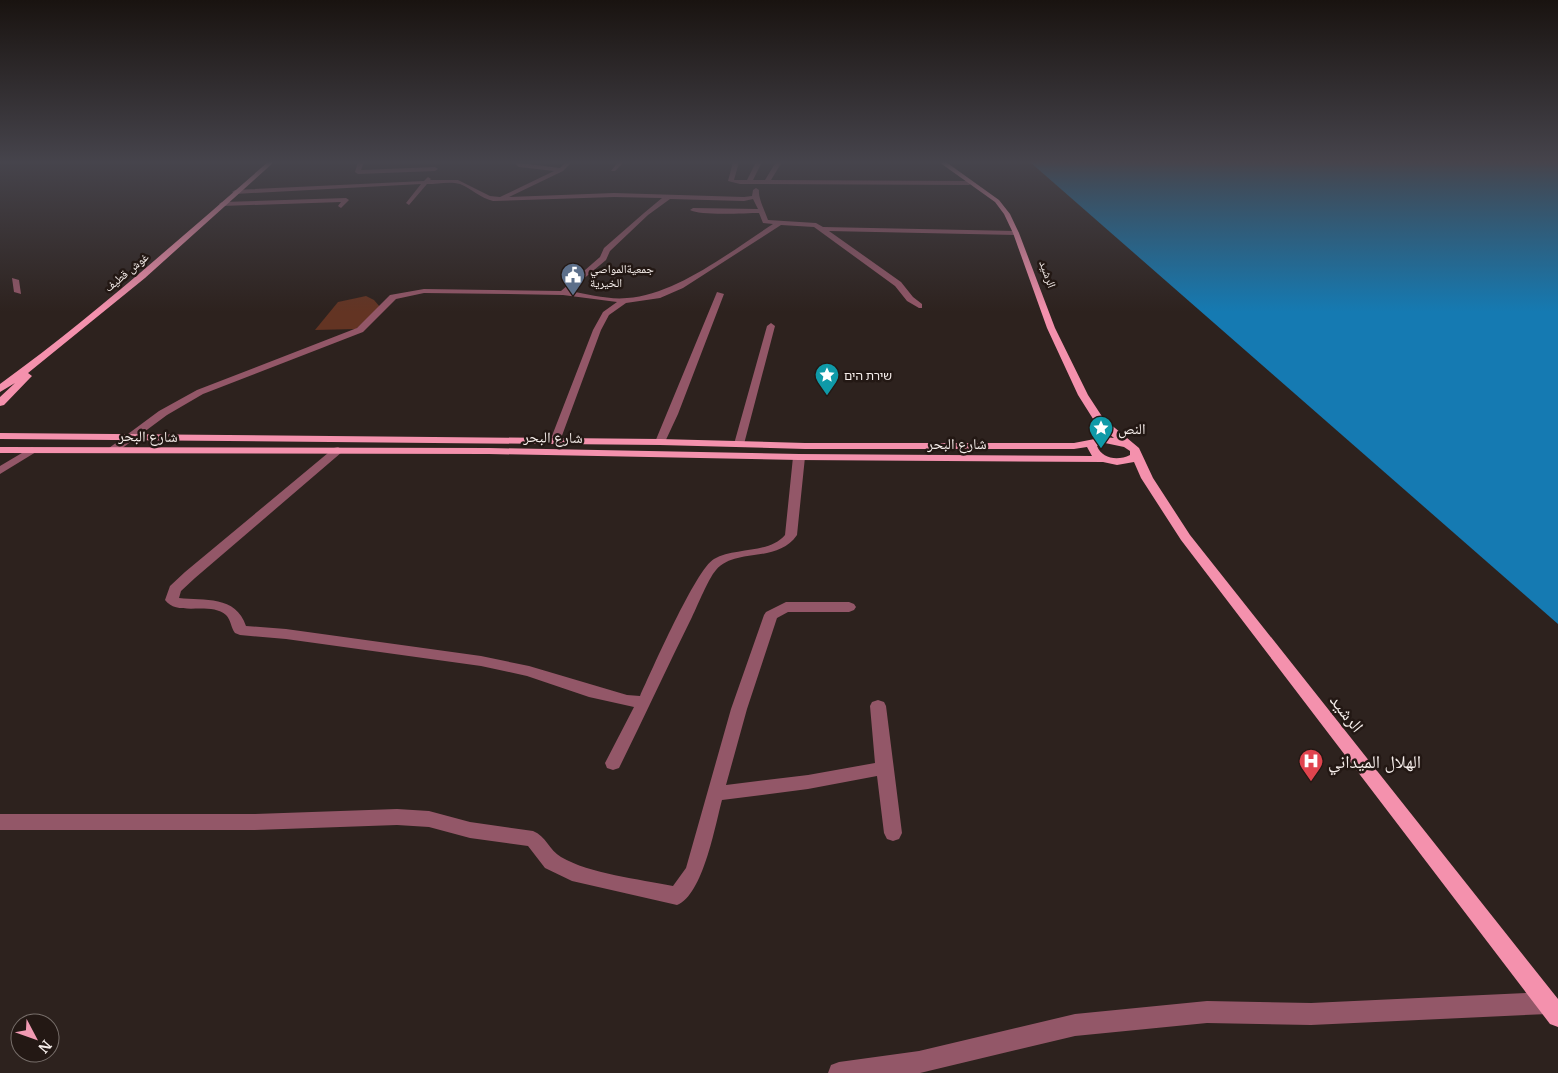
<svg xmlns="http://www.w3.org/2000/svg" width="1558" height="1073" font-family="Merriweather,'Noto Naskh Arabic','Noto Sans Hebrew',serif">
	<rect width="100%" height="100%" fill="#2d221e"/>
	<!-- green -->
	<path fill="#633423" d="M 366,296 L 374,300 L 380,307 L 356,329 L 315,330 L 338,302 Z"/>
	<!-- water -->
	<path fill="#157ab2" d="M 1030,162 L 1558,162 L 1558,624 Z"/>
	<g fill="none" stroke-linecap="round" stroke-linejoin="round">
		<!-- minor -->
		<path fill="#935768" fill-rule="evenodd" d="M 358,162 L 364,162 L 361,170 L 435,167 L 438,169 L 435,171 L 358,174 L 355,172 Z
			M 513,162 L 560,168 L 566,162 L 572,162 L 563,171 L 509,197 L 614,193 L 744,197 L 752,196 L 753,190 L 756,188 L 759,190 C 758,198 765,211 768,220 L 816,223 L 823,227 L 1016,231 L 1019,233 L 1016,235 L 829,231 L 901,282 L 913,297 L 922,304 L 922,308 L 919,308 L 907,301 L 895,286 L 814,227 L 781,225 L 683,288 L 660,298 L 626,303 L 609,315 L 601,330 L 560,441 L 555,444 L 550,441 L 593,330 L 603,312 L 617,302 L 563,295 L 509,294 L 424,293 L 396,299 L 363,332 L 203,394 L 167,415 L 117,452 L 109,452 L 108,450 L 109,448 L 159,411 L 197,390 L 357,328 L 390,295 L 424,289 L 561,291 L 600,257 L 604,248 L 644,213 L 662,198 L 614,197 L 493,201 C 480,198 472,189 460,184 C 450,181 437,184 427,184 L 409,205 L 406,203 L 421,184 L 235,194 L 232,192 L 235,190 L 424,181 L 428,177 L 431,179 L 430,180 L 458,180 L 490,196 L 500,197 L 554,171 L 519,167 ZM 670,199 L 744,201 L 753,199 L 758,209 L 693,208 L 690,210 C 700,216 745,213 759,213 L 763,223 L 773,224 C 731,251 676,295 627,298 C 609,300 588,294 569,291 L 606,260 L 610,251 L 648,215 Z
			M 618,162 L 624,162 L 615,171 L 611,171 Z
			M 733,162 L 739,162 L 734,180 L 747,180 L 756,162 L 762,162 L 753,180 L 765,180 L 776,162 L 782,162 L 771,180 L 969,181 L 972,183 L 969,185 L 740,184 L 728,181 Z
			M 346,198 L 349,200 L 341,208 L 338,206 L 341,202 L 222,206 L 219,204 L 222,202 Z
			M 12,278 L 19,280 L 21,294 L 14,292 Z
			M 717,292 L 724,294 L 678,414 L 664,444 L 656,444 L 655,442 Z
			M 771,323 L 775,326 L 744,444 L 739,447 L 735,446 L 734,444 L 767,326 Z
			M 32,447 L 37,450 L 36,452 L 0,474 L 0,466 Z
			M 338,447 L 343,450 L 342,452 L 195,578 L 181,591 L 179,598 C 204,601 236,595 246,626 L 286,629 L 481,656 L 529,666 L 627,695 L 640,696 C 651,672 696,569 714,559 C 735,547 769,554 785,535 L 793,457 L 799,454 L 805,457 L 797,535 C 777,564 736,547 716,570 C 708,579 698,605 692,617 C 667,667 644,718 619,768 L 613,770 L 607,768 L 605,763 L 634,707 L 589,697 L 527,676 L 481,666 L 286,639 L 240,635 L 235,633 C 231,628 231,620 226,615 C 210,601 177,617 165,600 L 170,586 L 185,572 L 334,448 Z
			M 786,602 L 849,602 L 854,604 L 856,607 L 854,610 L 849,612 L 788,612 L 777,618 L 747,709 L 726,785 L 808,775 L 875,763 L 870,706 L 872,702 L 878,700 L 884,702 L 886,706 L 902,833 L 899,839 L 893,841 L 887,839 L 884,833 L 877,776 L 808,789 L 722,800 C 715,826 703,895 677,905 L 572,881 L 545,868 L 528,846 L 470,838 L 429,827 L 397,825 L 255,830 L 0,830 L 0,814 L 255,814 L 397,809 L 429,811 L 470,822 L 533,831 C 546,836 549,850 561,857 C 590,874 639,879 673,886 L 686,868 L 731,709 L 764,615 L 766,612 Z
			M 1548,992 L 1555,996 L 1558,1002 L 1555,1010 L 1548,1014 L 1311,1025 L 1207,1023 L 1075,1036 L 920,1073 L 828,1073 L 831,1065 L 839,1062 L 919,1051 L 1075,1014 L 1207,1001 L 1311,1003 Z"/>
		<!-- major -->
		<path fill="#f491ad" fill-rule="evenodd" d="M 268,162 L 274,162 L 145,278 L 28,373 L 32,376 L 30,378 L 4,405 L 0,406 L 0,397 L 15,383 L 0,392 L 0,384 C 94,316 180,238 268,162 Z
			M 939,162 L 946,162 L 999,200 L 1010,214 L 1019,233 L 1055,328 L 1088,395 L 1103,418 L 1139,448 L 1153,478 L 1190,535 L 1558,999 L 1558,1027 L 1550,1024 L 1181,540 L 1141,478 L 1134,462 L 1117,465 L 1103,462 L 799,460 L 489,454 L 0,453 L 0,447 L 489,448 L 799,454 L 1092,456 L 1087,447 L 1074,449 L 805,449 L 660,445 L 0,439 L 0,433 L 660,439 L 805,443 L 1074,443 L 1105,437 L 1114,438 L 1095,422 L 1078,395 L 1047,328 L 1013,233 L 1004,214 L 995,202 ZM 1105,443 L 1124,447 L 1130,451 L 1130,455 C 1118,461 1102,459 1097,446 Z"/>
	</g>
	<!-- sky -->
	<linearGradient id="sky" x2="0" y2="1"><stop stop-color="#191310"/><stop offset="0.52" stop-color="#46444c"/><stop offset="1" stop-color="#46444c" stop-opacity="0"/></linearGradient>
	<rect width="1558" height="312" fill="url(#sky)"/>
	<!-- icons -->
	<defs>
		<symbol id="civic-pin" viewBox="-11 -11 22 30"><path d="M0 17L-7.5 6A9.5 9.5 0 1 1 7.5 6Z" fill="#5c6f8a" stroke="#231814"/><path d="M-.6-6.5H3V-4.5H.6V-3L4-1V1h2V6H-6V1h2V-1L-.6-3ZM-1.2 2.5V6h2.4V2.5Z" fill="#fff"/></symbol>
		<symbol id="sight-pin" viewBox="-11 -11 22 30"><path d="M0 17L-7.5 6A9.5 9.5 0 1 1 7.5 6Z" fill="#0f9aa8" stroke="#231814"/><path d="M0-6L1.8-2.2L6-1.7L2.9 1.2L3.7 5.4L0 3.3L-3.7 5.4L-2.9 1.2L-6-1.7L-1.8-2.2Z" fill="#fff"/></symbol>
		<symbol id="hospital-pin" viewBox="-11 -11 22 30"><path d="M0 17L-7.5 6A9.5 9.5 0 1 1 7.5 6Z" fill="#e0444e" stroke="#231814"/><path d="M-5-5h3v3.5h4V-5h3V5h-3V1.5h-4V5h-3Z" fill="#fff"/></symbol>
	</defs>
	<g fill-rule="evenodd">
		<use href="#civic-pin" x="559" y="261" width="28" height="38"/>
		<use href="#sight-pin" x="813" y="361" width="28" height="38"/>
		<use href="#sight-pin" x="1087" y="414" width="28" height="38"/>
		<use href="#hospital-pin" x="1297" y="747" width="28" height="38"/>
	</g>
	<g text-anchor="middle" dominant-baseline="central" stroke-width="5" stroke-linejoin="round" paint-order="stroke">
		<!-- far-poi labels -->
		<g font-size="12" fill="#f6eeeb" stroke="#231814" text-anchor="start">
			<text x="590" y="268">جمعيةالمواصي<tspan x="590" dy="14">الخيرية</tspan></text>
			<text x="844" y="375">שירת הים</text>
		</g>
		<!-- far-street labels -->
		<g font-size="12" fill="#f6eeeb" stroke="#231814">
			<text transform="translate(126 272) rotate(-40)">غوش قطيف</text>
			<text transform="translate(1048 274) rotate(70)">الرشيد</text>
		</g>
		<!-- poi labels -->
		<g font-size="15" fill="#f6eeeb" stroke="#231814" text-anchor="start">
			<text x="1118" y="428">النص</text>
		</g>
		<!-- street labels -->
		<g font-size="15" fill="#f6eeeb" stroke="#231814">
			<text transform="translate(148 436) rotate(1)">شارع البحر</text>
			<text transform="translate(553 437) rotate(1)">شارع البحر</text>
			<text x="957" y="443">شارع البحر</text>
		</g>
		<!-- near-street labels -->
		<g font-size="18" fill="#f6eeeb" stroke="#231814">
			<text transform="translate(1347 713) rotate(52)">الرشيد</text>
		</g>
		<!-- near-poi labels -->
		<g font-size="18" fill="#f6eeeb" stroke="#231814" text-anchor="start">
			<text x="1328" y="761">الهلال الميداني</text>
		</g>
	</g>
	<!-- north arrow -->
	<g transform="translate(35 1038) rotate(131)"><circle r="24" fill="#231814" stroke="#776e6a"/>
	<path d="M0-4L9 19L0 12L-9 19Z" fill="#f19ab3"/>
	<text y="-8" font-size="14" font-weight="bold" text-anchor="middle" fill="#f6eeeb">N</text>
	</g>
</svg>
